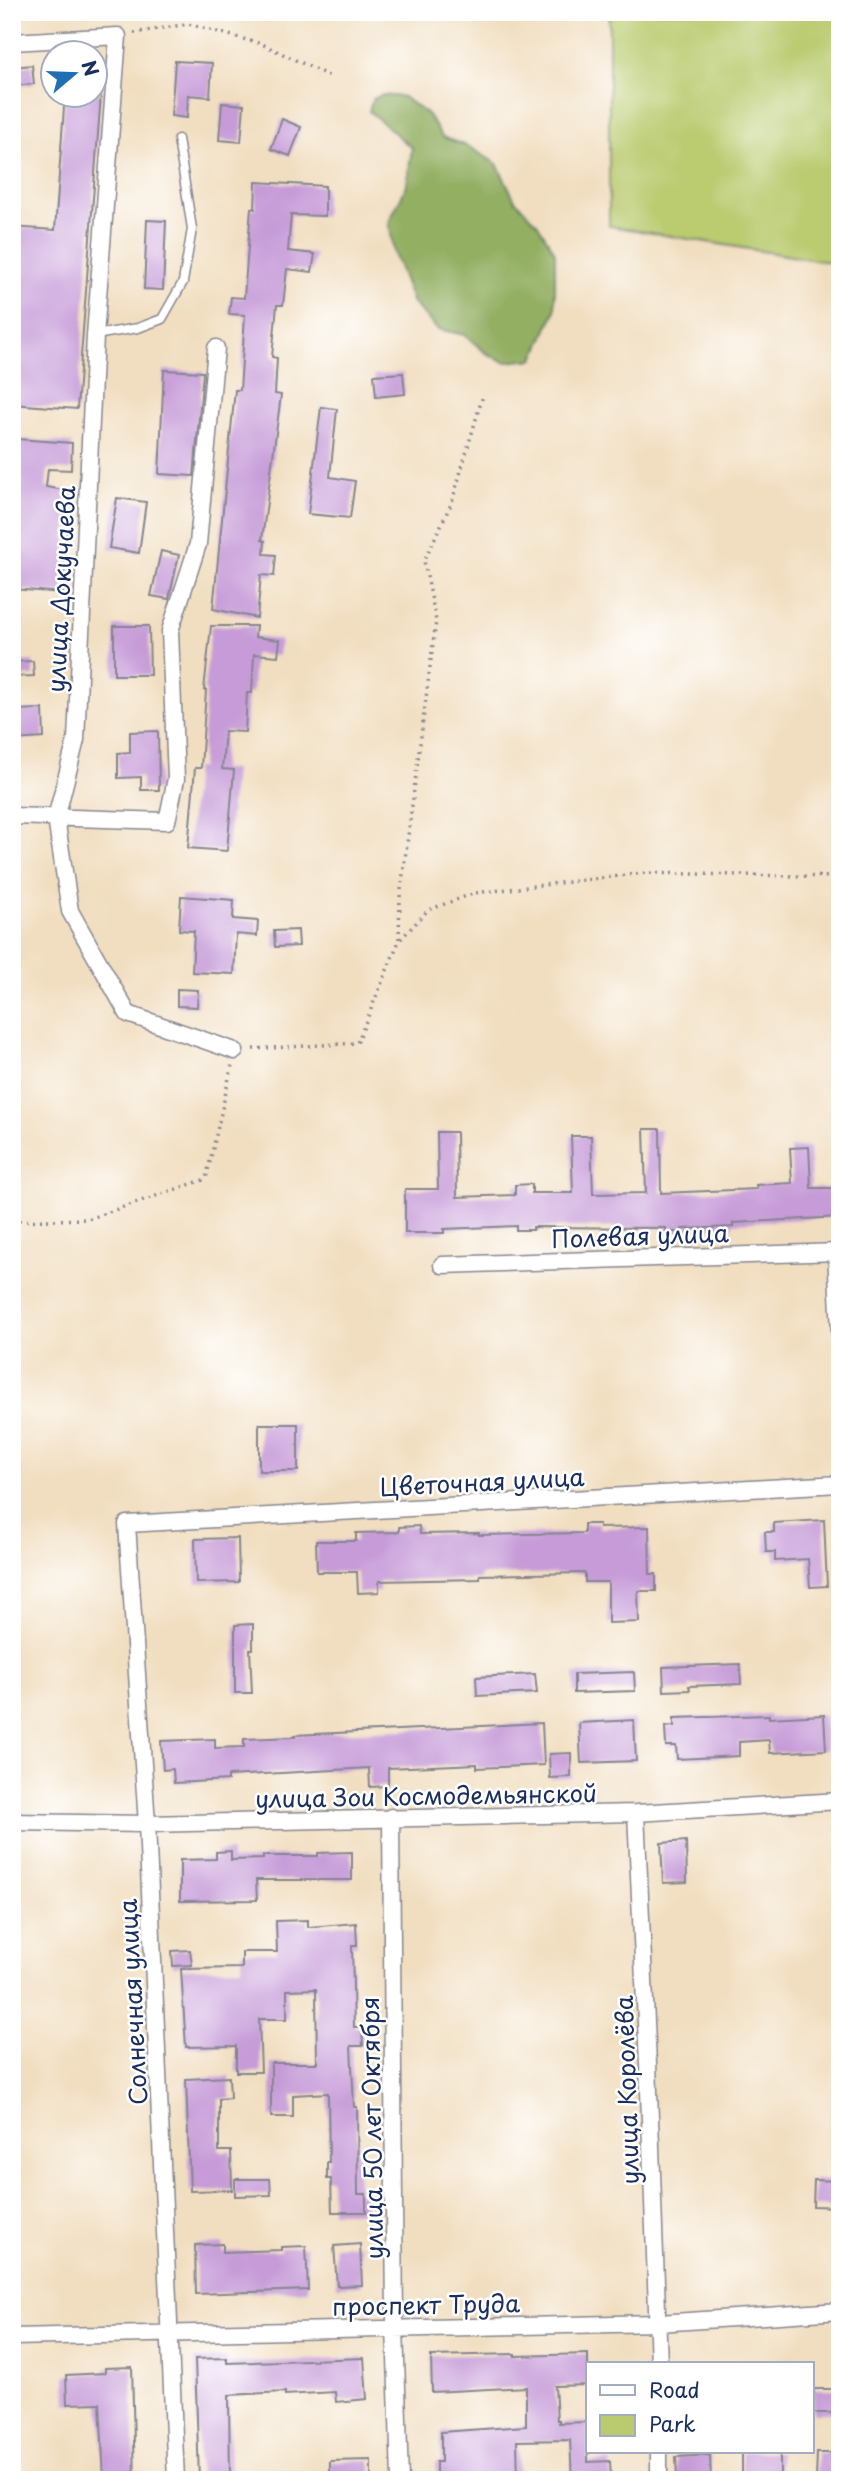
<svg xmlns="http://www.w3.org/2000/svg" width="852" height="2492" font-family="'Playpen Sans',sans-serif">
	<rect width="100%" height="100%" fill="#fff"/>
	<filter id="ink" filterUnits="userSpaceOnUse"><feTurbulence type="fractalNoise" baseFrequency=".0143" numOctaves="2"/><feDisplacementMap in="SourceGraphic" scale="14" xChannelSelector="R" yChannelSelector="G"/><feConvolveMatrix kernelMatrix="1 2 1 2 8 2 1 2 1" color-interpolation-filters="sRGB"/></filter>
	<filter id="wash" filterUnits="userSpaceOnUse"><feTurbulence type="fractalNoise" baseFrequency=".00686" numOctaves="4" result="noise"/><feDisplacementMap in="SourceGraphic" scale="28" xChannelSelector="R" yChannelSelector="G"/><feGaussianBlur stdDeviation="1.57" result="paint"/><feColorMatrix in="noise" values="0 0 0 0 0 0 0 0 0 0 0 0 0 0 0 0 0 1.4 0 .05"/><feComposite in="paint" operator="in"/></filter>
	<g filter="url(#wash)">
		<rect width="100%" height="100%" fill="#f1dec0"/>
		<!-- green -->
		<path fill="#bacb6f" stroke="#6a7d66" stroke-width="2" d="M 609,12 L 840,12 L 840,264 L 609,226 Z"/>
		<!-- forest -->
		<path fill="#93af62" stroke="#576f60" stroke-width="2" d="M 382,95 L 403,97 L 428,115 L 442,137 L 469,147 L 497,164 L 515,200 L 537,223 L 555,252 L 555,311 L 534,359 L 505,362 L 486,353 L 465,335 L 437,329 L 413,303 L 394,253 L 389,222 L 407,185 L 412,148 L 369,111 L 373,99 Z"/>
		<g id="blocks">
			<!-- building -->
			<path fill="#c69bd8" d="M 175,61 L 212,63 L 210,97 L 188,95 L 187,118 L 171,116 Z
				M 32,65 L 34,84 L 12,86 L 12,67 Z
				M 65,94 L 101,94 L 77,409 L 12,404 L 12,227 L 55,230 Z
				M 222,103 L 244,105 L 241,142 L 219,140 Z
				M 282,119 L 301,127 L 290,156 L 271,149 Z
				M 256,182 L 325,186 L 325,216 L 291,215 L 288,251 L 315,254 L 312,272 L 287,269 L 283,305 L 277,305 L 272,357 L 277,358 L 275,394 L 281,395 L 262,540 L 265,541 L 264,554 L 276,555 L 274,576 L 261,575 L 257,618 L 213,609 L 235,390 L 240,390 L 244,331 L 245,315 L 229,314 L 231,297 L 244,298 L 251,208 L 255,209 Z
				M 147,220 L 166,221 L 163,290 L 144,289 Z
				M 164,370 L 203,372 L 194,476 L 159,474 Z
				M 403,373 L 405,394 L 376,397 L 374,375 Z
				M 321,407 L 337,409 L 330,477 L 355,481 L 350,518 L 308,514 Z
				M 17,439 L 72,443 L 71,470 L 48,469 L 46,487 L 69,491 L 63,593 L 12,589 L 12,514 Z
				M 117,498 L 146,502 L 139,553 L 109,548 Z
				M 161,551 L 179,555 L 169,599 L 151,596 Z
				M 114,626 L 149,626 L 150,675 L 114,675 Z
				M 211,626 L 256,626 L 255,637 L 280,640 L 278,656 L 254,654 L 252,693 L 247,693 L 245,732 L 225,731 L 222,769 L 234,770 L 227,851 L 188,848 L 195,768 L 201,768 L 206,690 L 204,690 Z
				M 33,661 L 34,676 L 12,677 L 12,662 Z
				M 43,709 L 44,738 L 12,740 L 12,710 Z
				M 158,731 L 159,790 L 141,790 L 141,777 L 118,778 L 118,753 L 130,752 L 130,732 Z
				M 181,896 L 234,900 L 233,919 L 258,921 L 257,936 L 236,934 L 234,974 L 192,972 L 194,931 L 179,930 Z
				M 298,930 L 299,946 L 275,947 L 274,931 Z
				M 177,989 L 198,990 L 197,1007 L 177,1006 Z
				M 644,1129 L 660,1129 L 661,1193 L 757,1189 L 756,1185 L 792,1183 L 790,1148 L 809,1147 L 811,1188 L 840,1188 L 840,1217 L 733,1223 L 733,1227 L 682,1229 L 682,1232 L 666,1232 L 666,1228 L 533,1227 L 533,1230 L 516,1230 L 516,1226 L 444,1229 L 444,1233 L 405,1233 L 405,1189 L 438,1189 L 437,1132 L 456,1132 L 457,1197 L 515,1195 L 515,1185 L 532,1184 L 532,1193 L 573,1193 L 571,1136 L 591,1136 L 593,1194 L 646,1193 Z
				M 259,1424 L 298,1424 L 298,1471 L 259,1471 Z
				M 824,1520 L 827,1586 L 810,1587 L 808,1559 L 775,1561 L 775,1552 L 766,1552 L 765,1532 L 774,1532 L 774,1523 Z
				M 584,1524 L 599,1524 L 599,1528 L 649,1527 L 650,1574 L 656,1574 L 656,1591 L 638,1591 L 639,1622 L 608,1623 L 608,1582 L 585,1582 L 585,1573 L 480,1575 L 480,1579 L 379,1581 L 379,1592 L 358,1593 L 357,1572 L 317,1572 L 316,1541 L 356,1541 L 356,1533 L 399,1532 L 399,1527 L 419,1526 L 420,1534 L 479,1533 L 479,1535 L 584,1533 Z
				M 238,1538 L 239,1582 L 196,1583 L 195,1539 Z
				M 253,1624 L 253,1649 L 250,1649 L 252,1693 L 235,1693 L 235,1625 Z
				M 740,1664 L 741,1684 L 689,1686 L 690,1690 L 664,1691 L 663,1667 Z
				M 634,1672 L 635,1691 L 574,1693 L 574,1674 Z
				M 535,1674 L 537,1693 L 477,1696 L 476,1677 Z
				M 769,1715 L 769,1718 L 824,1715 L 826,1750 L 770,1753 L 769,1740 L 739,1742 L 739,1756 L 677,1759 L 676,1746 L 666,1746 L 665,1727 L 674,1726 L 674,1718 Z
				M 634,1720 L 636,1761 L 581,1763 L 579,1723 Z
				M 542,1723 L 544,1765 L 477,1768 L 477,1764 L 388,1768 L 388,1786 L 370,1787 L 369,1768 L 228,1776 L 228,1780 L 174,1783 L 173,1769 L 163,1770 L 161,1741 L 215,1739 L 215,1748 L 244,1747 L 244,1739 L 295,1737 L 295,1735 Z
				M 571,1753 L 571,1777 L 550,1778 L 549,1754 Z
				M 686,1841 L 687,1882 L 663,1883 L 661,1843 Z
				M 231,1851 L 231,1860 L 263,1859 L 263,1856 L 318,1856 L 318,1853 L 352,1852 L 352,1880 L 256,1880 L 257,1900 L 180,1901 L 180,1860 L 216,1859 L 216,1852 Z
				M 308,1920 L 308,1927 L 356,1923 L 357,1945 L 352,1945 L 354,2027 L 362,2027 L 363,2046 L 351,2046 L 354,2107 L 357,2107 L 358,2194 L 366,2194 L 366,2212 L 332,2212 L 331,2179 L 327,2179 L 327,2162 L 329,2162 L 328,2093 L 293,2095 L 293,2117 L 271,2117 L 271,2063 L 317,2063 L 316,1989 L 287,1990 L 287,2019 L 259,2019 L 261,2072 L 236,2072 L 236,2046 L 186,2047 L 181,1969 L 242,1968 L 242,1952 L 277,1952 L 276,1921 Z
				M 190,1950 L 192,1965 L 173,1966 L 172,1951 Z
				M 229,2077 L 230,2098 L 219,2099 L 219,2151 L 231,2151 L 232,2190 L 190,2191 L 186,2079 Z
				M 235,2179 L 270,2179 L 271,2195 L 235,2196 Z
				M 814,2180 L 840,2181 L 840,2207 L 813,2206 Z
				M 223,2244 L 223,2252 L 281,2250 L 281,2247 L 306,2246 L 308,2290 L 196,2294 L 195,2245 Z
				M 360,2244 L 362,2285 L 337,2286 L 334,2246 Z
				M 515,2354 L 515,2356 L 588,2354 L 588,2385 L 555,2386 L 557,2420 L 559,2420 L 559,2423 L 588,2422 L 588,2462 L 610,2461 L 611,2480 L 572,2480 L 570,2440 L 517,2441 L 518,2480 L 436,2480 L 436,2462 L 441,2462 L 441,2432 L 526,2426 L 526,2387 L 432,2392 L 431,2356 Z
				M 227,2358 L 227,2363 L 364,2358 L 367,2399 L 336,2402 L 335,2392 L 285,2395 L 285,2392 L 229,2395 L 230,2480 L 199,2480 L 195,2359 Z
				M 132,2367 L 135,2480 L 104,2480 L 100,2403 L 67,2404 L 66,2375 L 105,2373 L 105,2368 Z
				M 814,2389 L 840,2389 L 840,2413 L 813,2413 Z
				M 742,2452 L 780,2452 L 780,2479 L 742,2479 Z
				M 817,2453 L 840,2453 L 840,2480 L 816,2479 Z
				M 710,2455 L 711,2480 L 677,2480 L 676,2457 Z
				M 371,2460 L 371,2480 L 330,2480 L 330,2461 Z"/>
		</g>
	</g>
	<g filter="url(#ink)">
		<use href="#blocks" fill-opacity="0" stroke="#86868f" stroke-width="2"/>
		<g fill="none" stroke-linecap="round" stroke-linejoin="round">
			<defs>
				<path id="lane" d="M 95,335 L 138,328 L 162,319 L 183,282 L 192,229 L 178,139"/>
				<path id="street" d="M 12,42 L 118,36 L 95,336 L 76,740 L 56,818 L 70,911 L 128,1014 L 235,1051
					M 12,816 L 167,821 L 176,779 L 170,631 L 198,544 L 216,348
					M 836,1252 L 840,1332
					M 442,1265 L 840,1252
					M 636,1813 L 648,2064 L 659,2364
					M 391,1817 L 395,2327 L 400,2480
					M 12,1822 L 147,1824 L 636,1813 L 840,1801
					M 12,2337 L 658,2323 L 840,2311
					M 659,2452 L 659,2480
					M 176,2480 L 147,1824 L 127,1524 L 840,1484"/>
			</defs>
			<!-- lane casing -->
			<use href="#lane" stroke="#86868f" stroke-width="11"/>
			<!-- street casing -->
			<use href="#street" stroke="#86868f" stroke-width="19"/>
			<!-- path -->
			<path stroke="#86868f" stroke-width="3.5" stroke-dasharray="2 5" stroke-linecap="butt" d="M 134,33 L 188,24 L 262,44 L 331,77
				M 399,939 L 400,897 L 436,621 L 424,561 L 452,502 L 483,395
				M 253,1049 L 357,1043 L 399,941 L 428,910 L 475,893 L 644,873 L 840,877
				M 12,1221 L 88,1219 L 206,1179 L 232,1065"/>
			<!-- lane -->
			<use href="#lane" stroke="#fff" stroke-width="8"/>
			<!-- street -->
			<use href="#street" stroke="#fff" stroke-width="16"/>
		</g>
	</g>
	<g text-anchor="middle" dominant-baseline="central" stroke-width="5" stroke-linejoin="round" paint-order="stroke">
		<!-- street labels -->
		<g font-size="24" fill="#1b2f5e" stroke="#fff">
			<text transform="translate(60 589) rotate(-87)">улица Докучаева</text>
			<text transform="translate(640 1235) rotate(-2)">Полевая улица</text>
			<text transform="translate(482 1481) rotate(-3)">Цветочная улица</text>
			<text transform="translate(426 1795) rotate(-1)">улица Зои Космодемьянской</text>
			<text transform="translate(132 2002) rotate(-93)">Солнечная улица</text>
			<text transform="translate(626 2090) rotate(-92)">улица Королёва</text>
			<text transform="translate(371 2128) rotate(-91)">улица 50 лет Октября</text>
			<text transform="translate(426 2304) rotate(-1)">проспект Труда</text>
		</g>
	</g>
	<!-- margin -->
	<rect width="852" height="2492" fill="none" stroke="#fff" stroke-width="42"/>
	<!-- legend -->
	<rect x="586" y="2362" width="228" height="91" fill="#ffffff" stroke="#a4acbf" stroke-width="2"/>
	<rect x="600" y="2385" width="35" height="10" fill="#ffffff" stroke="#a4acbf" stroke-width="2"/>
	<text x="649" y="2398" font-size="21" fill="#1b2f5e">Road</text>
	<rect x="600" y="2415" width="35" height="21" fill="#bacb6f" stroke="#a4acbf" stroke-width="2"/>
	<text x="649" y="2432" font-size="21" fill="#1b2f5e">Park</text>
	<!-- north arrow -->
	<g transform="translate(74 74) rotate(71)"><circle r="33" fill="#ffffff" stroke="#a4acbf" stroke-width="2"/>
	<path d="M0-5L12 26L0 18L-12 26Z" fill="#1f6fb2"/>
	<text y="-10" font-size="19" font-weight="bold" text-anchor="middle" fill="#1b2f5e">N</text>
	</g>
</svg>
